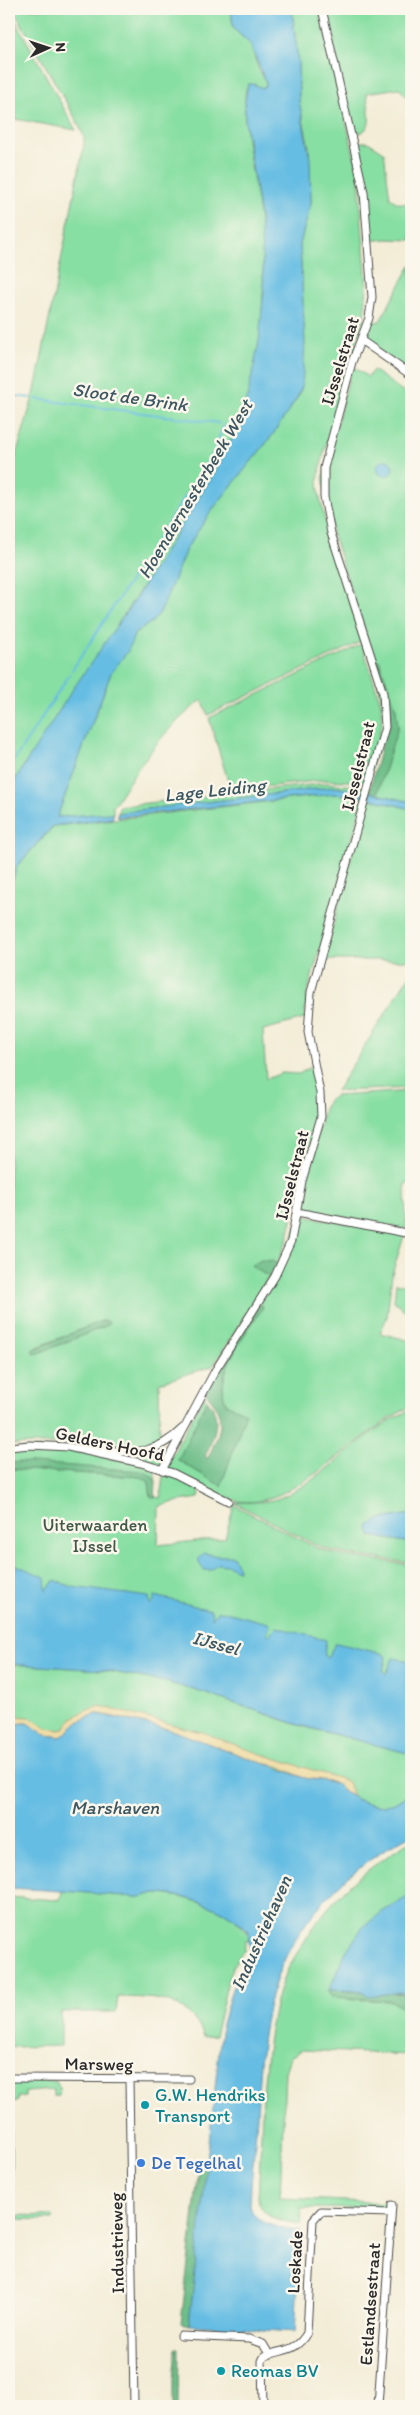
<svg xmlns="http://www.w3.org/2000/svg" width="420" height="2415" viewBox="0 0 420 2415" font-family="Itim,sans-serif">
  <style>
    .green { fill: #88dfa3; stroke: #5a8567; fill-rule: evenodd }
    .forest { fill: #6ebe89; stroke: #4c745a }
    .sand { fill: #eeda9e; stroke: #8c8264 }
    .water { fill: #66bde3; stroke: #487487 }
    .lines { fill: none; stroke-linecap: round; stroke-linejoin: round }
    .stream { stroke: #66bde3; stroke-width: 2 }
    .minor-casing { stroke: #494845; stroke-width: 9 }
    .minor { stroke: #fff; stroke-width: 7 }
    .culture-dot { fill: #0f9aa8; stroke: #fbf7ec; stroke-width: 2 }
    .shop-dot { fill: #3f7fe0; stroke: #fbf7ec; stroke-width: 2 }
    .labels { text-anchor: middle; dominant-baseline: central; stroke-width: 5; stroke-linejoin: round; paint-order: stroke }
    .street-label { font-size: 18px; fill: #2b2b2b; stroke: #fbf7ec }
    .park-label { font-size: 18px; fill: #425849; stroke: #fbf7ec }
    .culture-label { font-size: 18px; fill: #0d838f; stroke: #fbf7ec; text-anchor: start }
    .shop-label { font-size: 18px; fill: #366cbe; stroke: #fbf7ec; text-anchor: start }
    .water-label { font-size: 19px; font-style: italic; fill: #3d5762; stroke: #fbf7ec }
  </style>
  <rect width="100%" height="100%" fill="#fbf7ec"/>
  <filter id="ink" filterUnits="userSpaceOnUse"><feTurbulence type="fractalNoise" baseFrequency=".02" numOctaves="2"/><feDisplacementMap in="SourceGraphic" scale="10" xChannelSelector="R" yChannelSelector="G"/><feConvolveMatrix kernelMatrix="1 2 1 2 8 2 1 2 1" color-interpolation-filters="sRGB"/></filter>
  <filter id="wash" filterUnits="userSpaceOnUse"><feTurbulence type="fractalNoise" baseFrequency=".0096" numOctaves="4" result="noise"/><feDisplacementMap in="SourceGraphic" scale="20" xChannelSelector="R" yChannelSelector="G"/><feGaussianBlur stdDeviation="1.12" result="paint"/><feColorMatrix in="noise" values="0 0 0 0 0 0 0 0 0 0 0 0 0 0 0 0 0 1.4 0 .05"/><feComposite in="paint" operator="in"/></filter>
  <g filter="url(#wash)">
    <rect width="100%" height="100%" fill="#f3edd7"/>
    <path class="green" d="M9,9L73,125L76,130L9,118Z
      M13,9H231L233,28L250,44L259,70L265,79L266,86L263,88L253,84L246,88C241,131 254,173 259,215C265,256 264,298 260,339C251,422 211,477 168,546C117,628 61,707 9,789V480L35,390L84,145V137L78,123Z
      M292,9H319L358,172L367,286L364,318L324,452L318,480L319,494L328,533L362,641L208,715L202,700C162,730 140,765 113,806V814L57,817L111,673L135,633L153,621L161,611L186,549L212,510L271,437L299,395L304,330L300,244L311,203L309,147L299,101L298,62Z
      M322,9H411V99H408L399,88L367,93C368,112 377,132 352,135Z
      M354,142H368L384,152L390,198L398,203L411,204V240L386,239L370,241Z
      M411,265V374L365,340L372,322L380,321Z
      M352,366L368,377L373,370L411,397V802L377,794L398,727L379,661L374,663L332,532L323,478Z
      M362,644L381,704L382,723L368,782L323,780L231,791L209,718Z
      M327,783L365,787V791L333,787L122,812L117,814L120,806Z
      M334,794L364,797L307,994L304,1019L263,1030L266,1079L282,1073L299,1074L310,1067L316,1093L317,1115L287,1241L277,1264C268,1259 259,1261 251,1266L269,1277L213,1366L159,1383L160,1443C135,1452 109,1446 83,1445C58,1443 34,1444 9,1445V894L17,866L54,826ZM102,1321L108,1322V1325L34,1354L35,1348Z
      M367,798L411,809V960H324Z
      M411,973V1088L336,1091Z
      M411,1091V1184H405L406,1229L303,1210L299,1205L324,1109L329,1100L335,1096Z
      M302,1216L405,1233L392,1274L387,1317L380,1333L411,1341V1407C359,1428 288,1519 230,1499C208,1491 188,1478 168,1469L167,1465L204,1396L207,1400L178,1460L221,1485L226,1404C213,1371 246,1334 263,1307L259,1304L285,1263L298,1220Z
      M396,1283L411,1286V1316L394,1301Z
      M411,1410V1514L381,1519L371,1536L411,1543V1563L345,1554L320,1547L235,1503C248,1501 264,1504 279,1498C329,1478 362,1429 411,1410Z
      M182,1431L162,1463L159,1465L82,1449L150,1452L166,1445Z
      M55,1448L140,1464L154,1471L156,1482L150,1475L9,1463V1449Z
      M9,1469L143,1477L149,1482L151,1496L160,1498L163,1477L167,1474L194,1485L200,1493L199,1498L174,1502L159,1507L158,1545L225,1538L234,1505L319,1549L344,1556L411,1565V1681L9,1592Z
      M9,1664L103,1670L166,1682L204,1693L298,1725L411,1754V1804L407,1796C383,1811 375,1807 350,1796L9,1724Z
      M411,1841V1994L401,1992L347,1999L392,2001L410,2013L411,2055L302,2050L290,2057L285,2072L280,2198L388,2203L386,2209L302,2208L301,2224C282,2221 262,2220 258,2198C262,2134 261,2050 279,1991C284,1974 293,1959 303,1944C331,1896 364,1870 411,1841Z
      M62,1891C86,1892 111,1895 135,1897C142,1898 147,1894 154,1894C182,1894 242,1910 250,1940L246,1941L244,1950L234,1965L228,1980L215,2036L204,2037C188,1996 155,1998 118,1997L116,2012H61V2046L9,2047V1897L60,1900Z
      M24,2080L56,2081L60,2089L59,2095L53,2096V2090L25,2092V2096L18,2097V2101L11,2102V2215L53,2216V2220L9,2219V2083Z"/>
    <path class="forest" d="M379,660L396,709L398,727L377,794L369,792L387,724L374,663Z
      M261,1260L272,1261L277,1264L269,1277L251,1266Z
      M259,1304L263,1307C246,1334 213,1371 226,1404L246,1413L221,1486L178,1460L207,1400C224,1418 213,1437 205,1457L208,1458C221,1429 228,1418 205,1392Z
      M102,1321H108V1325L39,1353L34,1354L32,1350Z
      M19,1462L141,1471L150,1475L156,1482L155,1498L151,1497L149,1482L142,1477L9,1469V1463Z
      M329,1990L411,1994V2014L392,2001L332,1997L328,1993Z
      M200,2159H209L189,2325L181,2323Z
      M176,2348H179L178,2406H173V2380Z"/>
    <path class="sand" d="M100,1706L205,1733L246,1749L341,1779L348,1782L353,1797L330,1781L304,1778L278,1766L262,1763L168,1729L101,1714C86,1713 72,1730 61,1737L46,1735L27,1723L9,1724V1716L29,1717L47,1728L61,1730L66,1727L71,1719L85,1711Z"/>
    <path class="water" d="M231,9H292L298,62L299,101L310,159L311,203L300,244L305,343L302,387L297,398L271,437L212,510L186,549L161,611L153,621L135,633L128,651L111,673L57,817L108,813L113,814V818L53,826L17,866L9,894V863L11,855L9,853V789L73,689L131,605L213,475L230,443L246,404L259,341L264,288L260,217L245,121V101L248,84H253L263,88L266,86V83L250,44L233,28Z
      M377 468a8 8 0 1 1 16 0a8 8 0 1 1-16 0Z
      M333,787L365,791L411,802V809L364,797L334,794L118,817L117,814L122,812Z
      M411,1514V1543L371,1536L368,1526L381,1519Z
      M204,1553L217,1556H233L239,1568L238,1570L227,1565L217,1564L211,1570H204L199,1563V1558Z
      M9,1562L45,1577L46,1590L55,1580L72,1587L149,1597L150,1604L153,1603L155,1596L211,1610L212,1618L218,1611H222L268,1623L270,1627L267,1633L269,1635L277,1627L326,1640L324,1655L327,1657L336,1643L384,1654L386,1658L383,1671L386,1674L393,1658L411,1661V1754L299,1725L204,1693L166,1682L103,1670L9,1664Z
      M97,1714L168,1729L262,1763C277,1766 288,1773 302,1777C312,1781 323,1779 333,1783C341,1786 343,1791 351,1796C373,1809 391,1809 411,1793V1835C347,1868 292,1922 272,1993C260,2033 259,2076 257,2117C255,2146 251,2176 250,2205C253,2226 284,2228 301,2231L295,2332L189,2325L222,2024L232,1989L250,1951L248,1931C229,1909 183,1893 154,1894C147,1894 142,1898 135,1897C93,1893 51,1890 9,1888V1724L27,1723L46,1735L61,1737L80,1721Z
      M411,1895V1994L401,1992L369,1996L361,1991L329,1990L345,1953L362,1928L382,1912Z"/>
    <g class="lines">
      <path class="stream" d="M9,395L30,398
        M36,399L219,423
        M72,670L213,454L224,424
        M9,768L70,674"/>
    </g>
  </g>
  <g filter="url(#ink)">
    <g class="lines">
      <g class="minor-casing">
        <path id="minor" d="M362,341L411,375
          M297,1212L411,1234
          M9,1447L30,1445L68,1447L141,1463L173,1473L228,1501
          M81,1448C124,1450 149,1462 183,1428
          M162,1470L216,1369L275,1276L291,1241L302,1181L321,1117L320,1093L308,1032L311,992L385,727L383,693L331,533L324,497V468L352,362L369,318L372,297L364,192L322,9
          M9,2078L189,2079
          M129,2079L134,2406
          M181,2336L249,2339L263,2344L269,2354
          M263,2406L262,2361L264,2357C283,2348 294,2354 307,2333L313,2220L321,2211L391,2213
          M378,2406L392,2205"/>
      </g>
      <use href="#minor" class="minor"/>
    </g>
  </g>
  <g class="culture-dot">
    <circle cx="145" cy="2105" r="5"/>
    <circle cx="221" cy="2371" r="5"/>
  </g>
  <circle class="shop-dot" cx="141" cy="2163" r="5"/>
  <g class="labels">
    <g class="street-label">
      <text transform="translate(340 361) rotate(-73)">IJsselstraat</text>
      <text transform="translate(358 766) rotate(-76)">IJsselstraat</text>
      <text transform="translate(292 1175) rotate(-76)">IJsselstraat</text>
      <text transform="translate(110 1444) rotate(12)">Gelders Hoofd</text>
      <text transform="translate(99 2064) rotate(1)">Marsweg</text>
      <text transform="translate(117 2243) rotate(-91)">Industrieweg</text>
      <text transform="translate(295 2262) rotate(-87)">Loskade</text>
      <text transform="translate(370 2304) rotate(-86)">Estlandsestraat</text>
    </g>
    <g class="park-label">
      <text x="95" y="1525">Uiterwaarden<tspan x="95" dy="21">IJssel</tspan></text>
    </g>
    <g class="culture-label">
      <text x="155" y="2095">G.W. Hendriks<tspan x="155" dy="21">Transport</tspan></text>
      <text x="231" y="2371">Reomas BV</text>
    </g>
    <g class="shop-label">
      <text x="151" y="2163">De Tegelhal</text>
    </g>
    <g class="water-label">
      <text transform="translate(130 397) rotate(8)">Sloot de Brink</text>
      <text transform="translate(195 489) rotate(-59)">Hoendernesterbeek West</text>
      <text transform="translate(215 790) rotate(-6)">Lage Leiding</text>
      <text transform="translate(216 1643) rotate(15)">IJssel</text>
      <text x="115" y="1807">Marshaven</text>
      <text transform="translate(261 1933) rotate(-66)">Industriehaven</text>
    </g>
  </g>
  <rect width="420" height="2415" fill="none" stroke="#fbf7ec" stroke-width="30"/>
  <g transform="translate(48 48) rotate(87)" stroke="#fbf7ec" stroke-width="4" paint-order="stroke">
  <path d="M0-4L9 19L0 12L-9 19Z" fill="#2b2b2b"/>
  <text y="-8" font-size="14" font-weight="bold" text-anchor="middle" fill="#2b2b2b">N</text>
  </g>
</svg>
